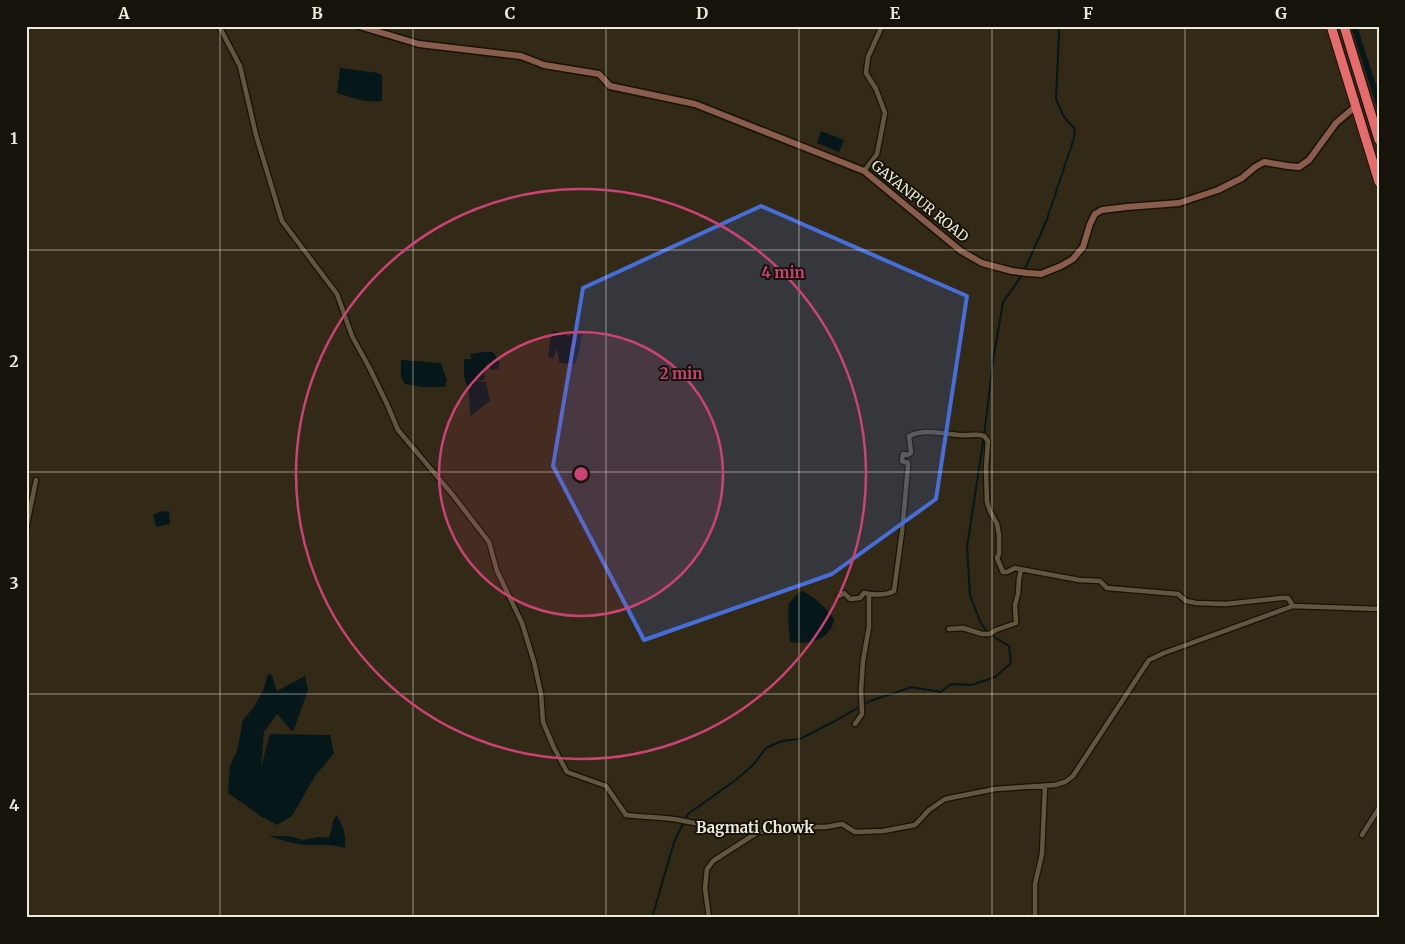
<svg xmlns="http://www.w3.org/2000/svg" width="1405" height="944" viewBox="0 0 1405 944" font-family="Merriweather,serif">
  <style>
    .water { fill: #06171a }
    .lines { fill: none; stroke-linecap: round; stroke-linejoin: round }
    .stream { stroke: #06171a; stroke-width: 2 }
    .canal { stroke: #06171a; stroke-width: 6 }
    .street-casing { stroke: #1a1202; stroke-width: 7 }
    .secondary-casing { stroke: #1a1202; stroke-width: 9 }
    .highway-casing { stroke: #1a1202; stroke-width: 11 }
    .street { stroke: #605741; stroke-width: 4.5 }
    .secondary { stroke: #885d4e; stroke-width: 6 }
    .highway { stroke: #e46c6c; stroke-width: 9 }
    .marked { fill: #476dd9; fill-opacity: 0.2; stroke: #476dd9; stroke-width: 4; stroke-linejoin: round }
    .grid { fill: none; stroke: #eee9dd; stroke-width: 1; stroke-opacity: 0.55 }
    .ring { fill: none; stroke: #cb4275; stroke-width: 2.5 }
    .labels { text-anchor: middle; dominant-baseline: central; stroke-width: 4; stroke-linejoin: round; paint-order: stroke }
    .street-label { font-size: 14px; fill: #eee9dd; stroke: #16130a }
    .neighbourhood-label { font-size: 15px; font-weight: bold; fill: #eee9dd; stroke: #16130a }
    .centre { fill: #cb4275; stroke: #16130a; stroke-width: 2.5 }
    .ring-label { font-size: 15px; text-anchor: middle; font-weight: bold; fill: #cb4275; stroke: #16130a; stroke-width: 4; stroke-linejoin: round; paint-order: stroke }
    .neatline { fill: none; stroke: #eee9dd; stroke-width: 2 }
    .grid-label { font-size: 16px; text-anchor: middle; font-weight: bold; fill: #eee9dd }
  </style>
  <rect width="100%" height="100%" fill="#322a16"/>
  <path class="water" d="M340,68L378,73L382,75V101C364,103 353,98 337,93Z
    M821,131L844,140L839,152L817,143Z
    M553,331L563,333L569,337L573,332L582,335L579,352L575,364L559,363L557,348L553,359L548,357L551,336Z
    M484,352H493L500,363L498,369L490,370V362L486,366L484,380L472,381L486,382L490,401L470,416L469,392L464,376V359H472L470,354Z
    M401,360L441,363L447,381L445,387H423L405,384L401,377Z
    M169,511L170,524L156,527L153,515L159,512Z
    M803,591C816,598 825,607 834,619C832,640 807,645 790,642L788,616L789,603L798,593Z
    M268,674L272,675L277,691L305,676L308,690L293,732L277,714L264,732L261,767L270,734L330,735L334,753L315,776L292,816L277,825L262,817L228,793L230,765L237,751L243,720L253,708L263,691Z
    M337,815C342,825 347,836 345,848C332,844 321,845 309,845C297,845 280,840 269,836H289L303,840L319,837L329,838L334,819Z"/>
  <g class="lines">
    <path class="stream" d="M1024,271L1046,222L1074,138L1075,129L1064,117L1056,99L1059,35V26
      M987,633L980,621L970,595L967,547L984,436L993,361L1003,302L1022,275
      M652,918L674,842L688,814L737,779L753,765L766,748L782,741L800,739L833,722L870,701L912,687L941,692L951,684L971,685L995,677L1011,663L1009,646L991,635"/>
    <path class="canal" d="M1354,26L1379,104"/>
    <g class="street-casing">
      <path id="street" d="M219,26L240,66L256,135L282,221L337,294L352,336L369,367L387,404L398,430L452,494L489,542L497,571L522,623L534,662L541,694L543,722L554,748L567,772L606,786L626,815C642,817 658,817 673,819C699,823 728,833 754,824L758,832
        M864,171L877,154L885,113L876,89L866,73L868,57L882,26
        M26,529L36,480
        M839,596L844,593L850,599L860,598L864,593C874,595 885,596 894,591L902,532L908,466V463L902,461L903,454L908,455L911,453L909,436C924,428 945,434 960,435C968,436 976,433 984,436L988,441L986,469L987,502L990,511L997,524L999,535V554L997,558L1003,572H1007L1015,568L1079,580L1100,581L1107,588L1178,594L1186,601L1196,603L1226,604L1281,598H1288L1293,606
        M949,629L963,628L982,634H989L996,630L1016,623L1015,605L1018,594L1019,579L1021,570
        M855,724L862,714L861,690L863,661L869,627V594
        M1362,835L1379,808
        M709,918L705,888L707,869L713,861L758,832L810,827H826L842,824L855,832L883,831L915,825L929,810L945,799L995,789L1055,785L1065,782L1073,776L1149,660L1164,653L1293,606L1379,609
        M1035,918V884L1042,854L1045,786"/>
    </g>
    <g class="secondary-casing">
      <path id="secondary" d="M359,26L419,44L521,56L544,65L599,74L610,86L695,104L864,171L961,251L982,263L1012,271L1027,273L1041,274L1061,266L1073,259L1083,247L1090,224L1095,214L1102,210L1127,207L1179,203L1218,190L1242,178L1255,167L1264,162L1288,166L1299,167L1309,160L1336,123L1356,106"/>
    </g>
    <g class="highway-casing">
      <path id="highway" d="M1331,26L1379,182
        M1344,26L1379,140"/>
    </g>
    <use href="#street" class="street"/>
    <use href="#secondary" class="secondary"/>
    <use href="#highway" class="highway"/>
  </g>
  <path class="marked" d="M761,206L967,296L936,499L832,574L644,640L553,466L583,288Z"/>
  <path class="grid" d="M220,26V918M413,26V918M606,26V918M799,26V918M992,26V918M1185,26V918M26,250H1379M26,472H1379M26,694H1379"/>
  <circle cx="581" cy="474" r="142" fill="#cb4275" fill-opacity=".12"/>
  <g class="ring">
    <circle cx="581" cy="474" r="142"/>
    <circle cx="581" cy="474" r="285"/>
  </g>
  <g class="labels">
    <g class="street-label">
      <text transform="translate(920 201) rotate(39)">GAYANPUR ROAD</text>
    </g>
    <g class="neighbourhood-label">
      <text x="755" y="827">Bagmati Chowk</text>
    </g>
  </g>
  <circle cx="581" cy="474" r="8" class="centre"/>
  <g class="ring-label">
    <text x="783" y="278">4 min</text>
    <text x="681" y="379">2 min</text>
  </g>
  <rect width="1405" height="944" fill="none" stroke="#16130a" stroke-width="55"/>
  <rect x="28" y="28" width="1350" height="888" class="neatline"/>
  <g class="grid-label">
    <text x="124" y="19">A</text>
    <text x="317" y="19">B</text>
    <text x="510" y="19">C</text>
    <text x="702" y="19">D</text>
    <text x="895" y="19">E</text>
    <text x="1088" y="19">F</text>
    <text x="1281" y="19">G</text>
    <text x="14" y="144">1</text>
    <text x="14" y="367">2</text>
    <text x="14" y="589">3</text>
    <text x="14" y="811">4</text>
  </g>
</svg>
